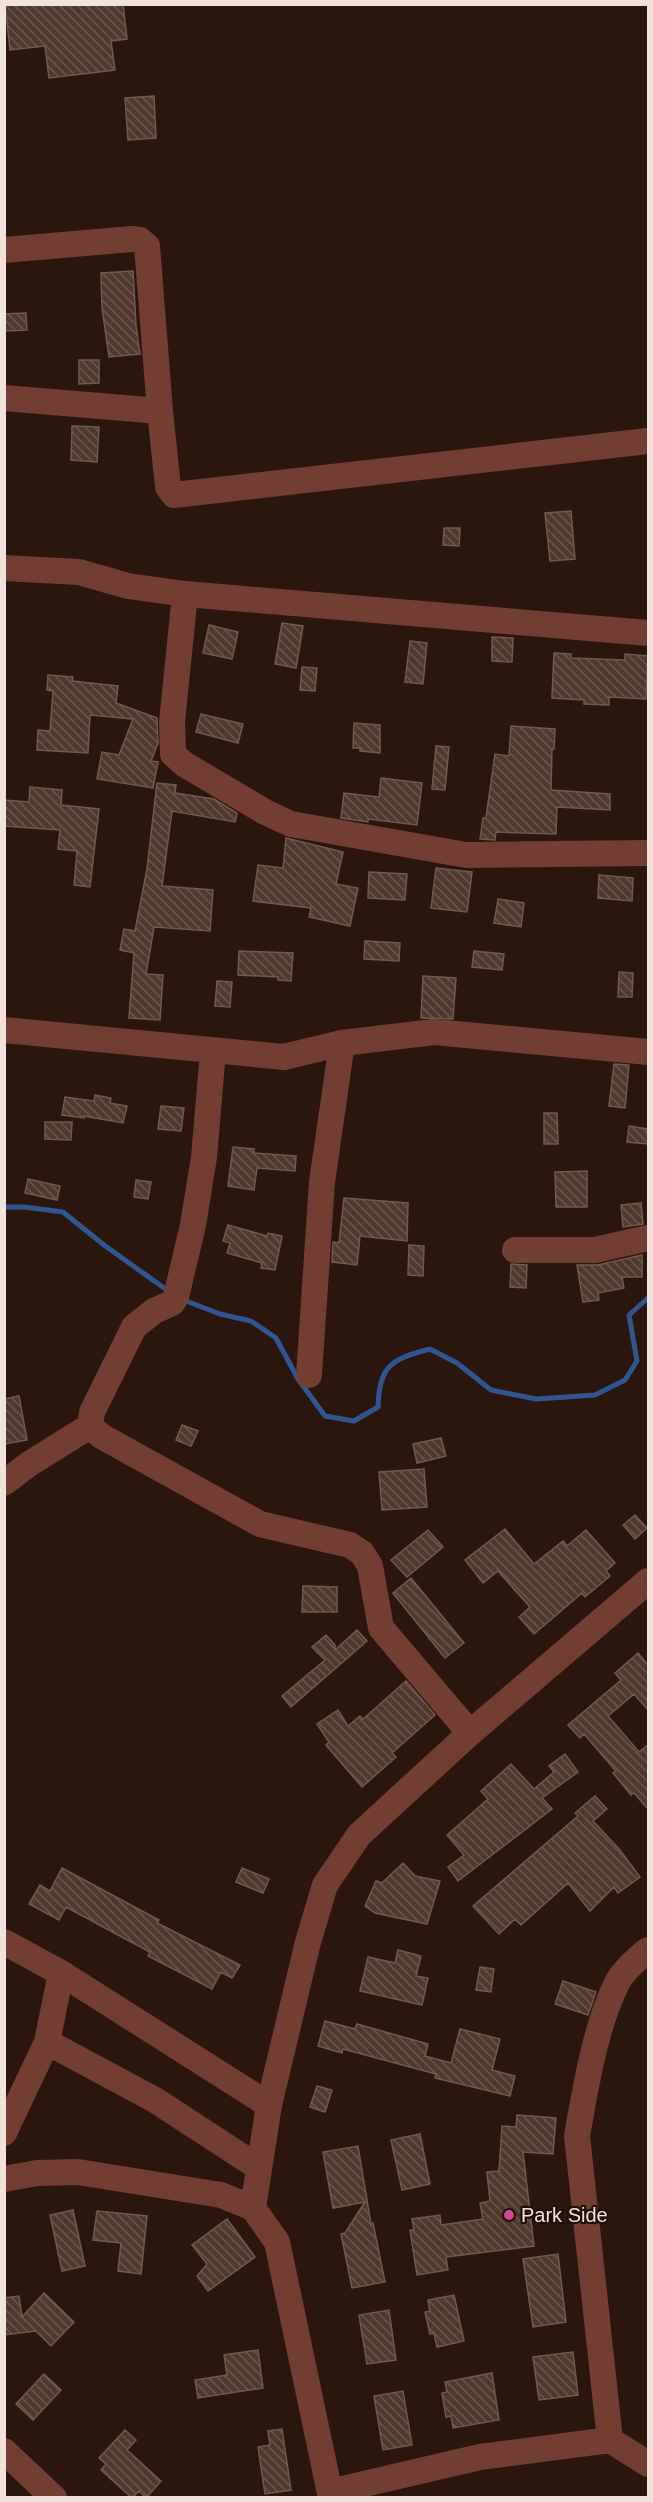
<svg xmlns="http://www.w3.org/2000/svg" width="653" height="2502" viewBox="0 0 653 2502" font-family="Arial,sans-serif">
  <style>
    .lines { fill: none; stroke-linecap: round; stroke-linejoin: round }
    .stream { stroke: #305692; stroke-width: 5 }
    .building { fill: url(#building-back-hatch); stroke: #71594e; stroke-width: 1.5 }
    .minor { stroke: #713e31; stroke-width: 26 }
    .hotel-dot { fill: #d1479c; stroke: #200d06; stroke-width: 2 }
    .labels { text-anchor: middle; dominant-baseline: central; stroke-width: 4.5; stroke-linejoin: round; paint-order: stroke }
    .poi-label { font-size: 20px; fill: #f1e2dc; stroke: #200d06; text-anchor: start }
  </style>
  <defs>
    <pattern id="building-back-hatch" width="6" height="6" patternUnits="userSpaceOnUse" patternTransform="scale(1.5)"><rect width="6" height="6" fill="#4f392e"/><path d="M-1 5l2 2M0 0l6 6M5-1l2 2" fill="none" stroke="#69554c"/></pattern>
  </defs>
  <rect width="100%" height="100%" fill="#2b160e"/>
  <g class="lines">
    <path class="stream" d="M4,1207H24L63,1212L104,1245L171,1293
      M181,1299L220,1314L251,1321L276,1338L298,1379L325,1416L354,1421L378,1407C379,1365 392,1359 430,1349L457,1363L491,1390L536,1399L595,1395L625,1380L637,1361L629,1315L648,1298"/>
  </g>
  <path class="building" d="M5,4H123L127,39L111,41L115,70L49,78L45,46L10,50Z
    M154,96L156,138L128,140L125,98Z
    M133,271L136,325L140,354L109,357L102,308L101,273Z
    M26,313L27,330L4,331V314Z
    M79,360H99V383L79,384Z
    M72,426L99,427L97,462L71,460Z
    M571,511L575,559L550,561L545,513Z
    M444,528H460L459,546L443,545Z
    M282,623L303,626L296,668L275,664Z
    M209,625L238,632L232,659L203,653Z
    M492,637L513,638L512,662L492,661Z
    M410,641L427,643L423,684L405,682Z
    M554,653L571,654V658L625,660V654L648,656L646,699L609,697V705L584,704V700L552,698Z
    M302,667L317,668L315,691L300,690Z
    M48,675L73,677L72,681L118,686L116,703L157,718L158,743L151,761L158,762L153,788L97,779L102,752L119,755L133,719L90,715L88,753L37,750L38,730L50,731L53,691L47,690Z
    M201,714L243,724L238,743L196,732Z
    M354,723L380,725V753L360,751V748H353Z
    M511,726L555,729L554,749H552L551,790L610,794V810L557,807L556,834L496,832L495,840L480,839L483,818H486L495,754L509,756Z
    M436,746L449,747L445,790L432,789Z
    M381,778L422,783L417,825L368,819V822L341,818L344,793L379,797Z
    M157,783L176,785L175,793L214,799L237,813L235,822L172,811L162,886L213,890L210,931L154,927L146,974L163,975L160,1020L129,1018L134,953L120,950L124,929L135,931L147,869Z
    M30,787L62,790L61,805L99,809L90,887L74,885L77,851L58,849L60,830L4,826V800L29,802Z
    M286,838L343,852L336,884L358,888L350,926L309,917L311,908L253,901L258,865L283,868Z
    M436,868L472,872L467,912L431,908Z
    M369,872L407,874L405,900L368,898Z
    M599,875L633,878L632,901L598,898Z
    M498,899L524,903L521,927L494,923Z
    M365,941L400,943L399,961L364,959Z
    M239,951L293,953L291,981L278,980V977L238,975Z
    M474,951L504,954L502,970L472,967Z
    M619,972L633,973L632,997H618Z
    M423,976L456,978L453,1019L421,1018Z
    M217,981L232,982L230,1007L215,1006Z
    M614,1064L629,1065L625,1108L609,1106Z
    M95,1095L111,1098L110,1103L127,1106L123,1123L84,1116V1118L62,1115L65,1097L94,1101Z
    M161,1106L184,1108L181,1131L158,1129Z
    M544,1113H557L558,1144H544Z
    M45,1122H72L71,1140L45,1139Z
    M629,1126L648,1129V1144L627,1142Z
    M233,1147L254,1149V1153L296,1156L295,1171L257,1168L254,1190L228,1186Z
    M587,1171V1207H556L555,1172Z
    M28,1179L60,1186L57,1200L25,1193Z
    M136,1180L151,1182L148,1199L134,1197Z
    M344,1198L408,1203L407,1241L360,1236L357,1265L332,1262L333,1242L339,1243Z
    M641,1203L643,1224L623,1227L621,1205Z
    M228,1225L267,1236L268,1233L282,1236L275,1270L261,1268L262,1263L227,1253L230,1243L223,1241Z
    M409,1245L424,1246L423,1276L408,1275Z
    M642,1255V1277H622L624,1288L598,1293L599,1300L583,1302L577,1265H598Z
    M511,1264L527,1265L526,1288L510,1287Z
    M19,1396L27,1440L4,1444V1399Z
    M182,1425L198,1431L191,1446L176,1440Z
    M441,1438L446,1456L417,1463L413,1444Z
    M424,1469L427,1507L382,1510L379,1472Z
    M635,1515L647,1528L635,1539L623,1525Z
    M505,1529L534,1564L563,1541L567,1546L586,1530L615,1563L606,1571L610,1576L585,1597L582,1593L534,1634L519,1617L530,1607L498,1571L483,1583L465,1560Z
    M428,1530L443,1547L407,1577L391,1560Z
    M411,1578L464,1643L445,1658L393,1593Z
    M303,1586L337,1587V1612H302Z
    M357,1630L367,1641L291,1707L282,1696L325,1660L312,1647L326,1635L335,1645V1650Z
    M638,1653L648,1665V1710L634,1694L608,1716L639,1752L648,1745V1809L634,1793L631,1795L613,1773L616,1771L584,1734L580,1738L568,1725L621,1680L615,1673Z
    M406,1681L435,1715L392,1753L396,1757L362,1787L326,1745L329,1742L317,1724L338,1710L348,1726L360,1716L363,1719Z
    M565,1754L578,1772L542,1798L552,1809L458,1881L448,1867L464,1855L447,1835L488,1799L481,1791L511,1764L534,1789L554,1772L549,1766Z
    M595,1796L607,1809L593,1821L620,1850L640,1877L618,1893L614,1887L590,1911L568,1883L521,1925L515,1919L499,1934L473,1906L578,1816L575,1813Z
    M403,1863L415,1876L440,1881L427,1924L375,1913L365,1906L376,1881L382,1883Z
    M62,1868L159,1920L157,1923L240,1965L232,1978L221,1972L212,1989L148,1956L150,1952L66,1907L59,1920L29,1904L40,1885L50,1891Z
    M242,1868L269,1879L263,1893L236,1882Z
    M398,1950L421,1956L416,1976L428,1978L422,2005L360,1991L368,1957L395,1963Z
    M480,1967L494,1969L491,1992L476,1990Z
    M563,1981L596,1992L588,2015L555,2004Z
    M325,2021L355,2029L357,2024L428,2044L425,2056L451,2063L460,2029L500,2039L492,2070L515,2076L510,2096L435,2078L436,2074L343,2049L342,2053L318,2046Z
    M317,2086L332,2090L325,2112L310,2107Z
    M517,2115L556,2118L553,2154L523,2152L534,2246L446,2257L448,2270L417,2275L410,2230H414L412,2219L440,2215L441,2225L483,2219L480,2203L490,2201L487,2172L499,2171L502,2126L516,2127Z
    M420,2134L430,2184L402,2190L391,2140Z
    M358,2146L371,2224L373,2223L385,2282L352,2288L341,2234L345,2233L365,2202L333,2208L323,2152Z
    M73,2210L85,2266L62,2271L50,2215Z
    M97,2211L147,2216L141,2274L118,2271L121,2243L93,2240Z
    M227,2219L255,2257L208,2291L197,2276L207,2264L192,2245Z
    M558,2254L566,2322L533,2327L523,2259Z
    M44,2293L74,2322L51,2346L36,2331L4,2335V2298L19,2296L22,2317Z
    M454,2295L464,2341L437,2347L434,2333L430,2334L425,2312L430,2311L428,2300Z
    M389,2310L396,2360L367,2364L359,2315Z
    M258,2350L263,2388L198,2398L195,2380L227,2375L224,2355Z
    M573,2352L578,2395L539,2400L533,2357Z
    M492,2373L499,2420L453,2428L451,2416L446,2417L442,2393L447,2392L445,2382Z
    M44,2374L61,2390L33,2420L16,2404Z
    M403,2391L412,2445L383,2450L374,2396Z
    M282,2429L291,2490L265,2494L258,2447L270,2445L268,2431Z
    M125,2430L136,2440L127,2450L161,2481L146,2498L139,2491L132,2498L101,2470L106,2464L99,2458Z"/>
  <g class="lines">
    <path class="minor" d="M4,250L132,239L140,240L147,246L160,411
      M4,398L160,411L168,487L174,495L648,441
      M4,568L79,572L128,586L185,594L648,633
      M185,594L172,722L173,754L184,764L265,812L291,824L466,855L648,853
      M4,1030L284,1057L342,1043L434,1032L648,1052
      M213,1051L204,1157L193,1225L176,1297L172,1303L154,1311L134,1327L92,1412L90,1426L101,1436L260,1524L350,1545L362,1553L370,1566L381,1628L470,1733
      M515,1250H595L648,1238
      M309,1375L322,1182L342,1043
      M4,1483L29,1464L90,1426
      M4,1942L61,1973L269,2105
      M47,2042L155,2100L258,2167
      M4,2133L47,2042L61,1973
      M4,2179L37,2173L78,2172L221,2195L253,2208L277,2242L331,2498
      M253,2208L269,2105L308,1942L325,1885L359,1835L470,1733L648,1581
      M610,2440L577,2136C585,2090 596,2024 617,1983C623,1971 638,1958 648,1950
      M4,2451L54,2498
      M330,2492L480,2457L610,2440L648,2464"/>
  </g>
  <circle class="hotel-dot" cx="509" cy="2215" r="6"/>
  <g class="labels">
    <g class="poi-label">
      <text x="521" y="2215">Park Side</text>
    </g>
  </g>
  <rect width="653" height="2502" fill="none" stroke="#f1e2dc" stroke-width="12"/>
</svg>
